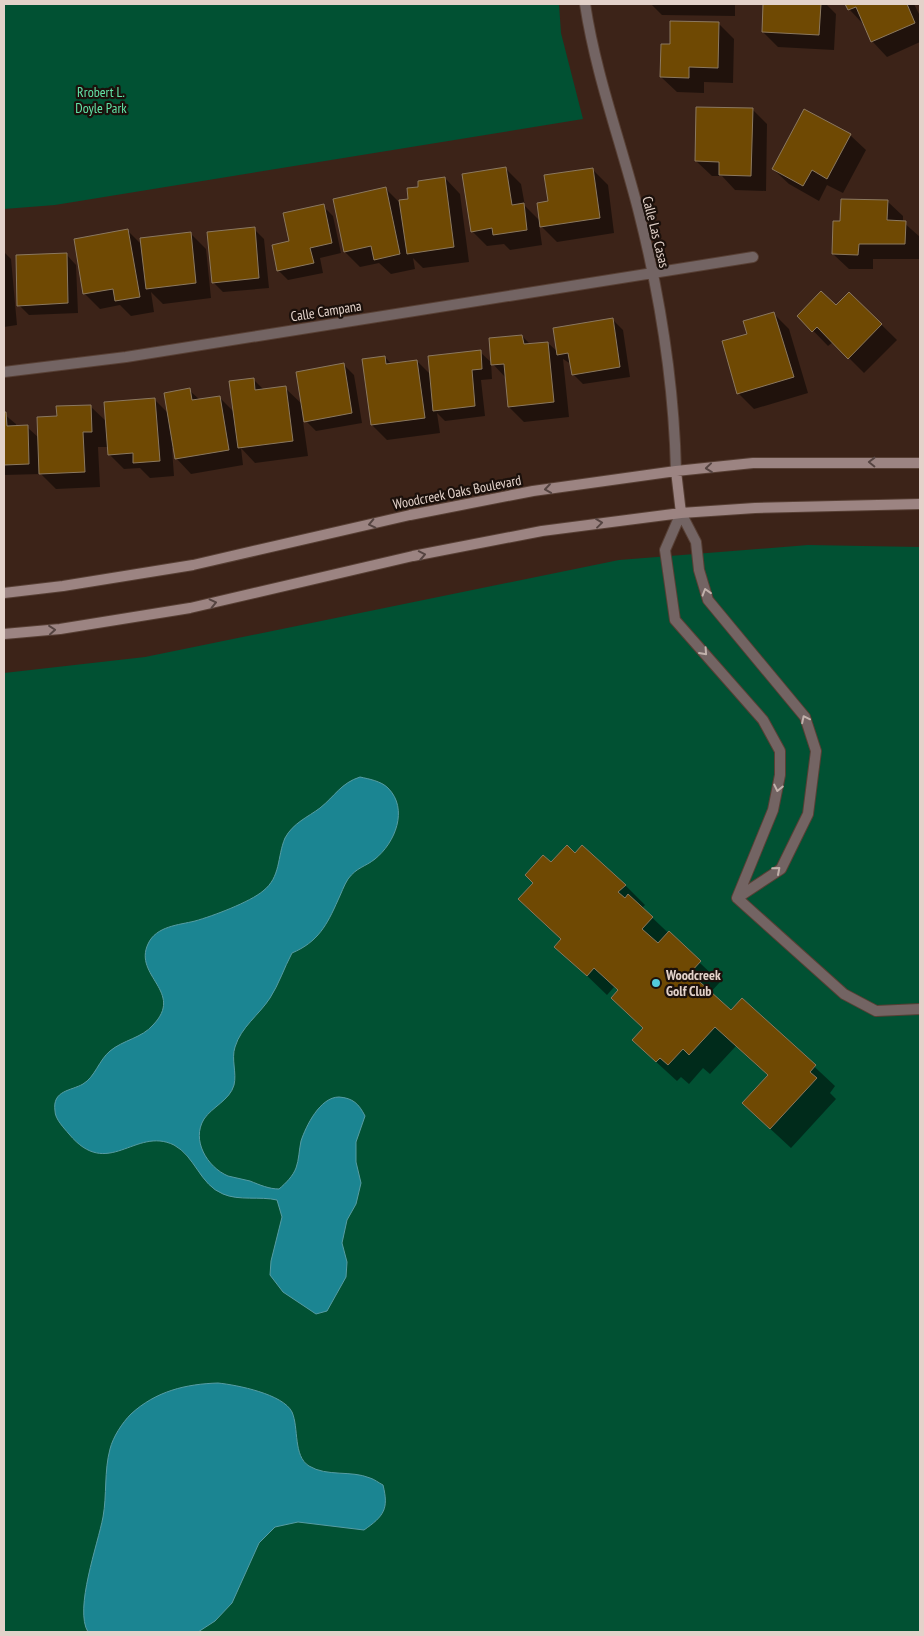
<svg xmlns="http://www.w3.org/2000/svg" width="924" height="1636" viewBox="0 0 924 1636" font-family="'PT Sans Narrow',sans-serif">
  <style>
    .green { fill: #015133 }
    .water { fill: #1b8592; stroke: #579ca3 }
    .shadow { fill: #0007 }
    .building { fill: #6f4903; stroke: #8b785f }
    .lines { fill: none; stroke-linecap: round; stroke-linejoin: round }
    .lane-casing { stroke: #573f34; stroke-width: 12 }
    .street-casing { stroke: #573f34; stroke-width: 12 }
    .secondary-casing { stroke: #573f34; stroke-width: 12 }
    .lane { stroke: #736463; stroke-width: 10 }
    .street { stroke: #736463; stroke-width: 10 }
    .secondary { stroke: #9c8482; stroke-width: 10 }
    .oneway { stroke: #554441 }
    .oneway2 { stroke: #c1b1ab }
    .poi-dot { fill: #53cbdb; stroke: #1b100b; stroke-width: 2 }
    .labels { text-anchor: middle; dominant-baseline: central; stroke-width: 4.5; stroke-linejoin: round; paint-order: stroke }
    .park-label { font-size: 14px; fill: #63e4a8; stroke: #1b100b }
    .street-label { font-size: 14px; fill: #e3d2ca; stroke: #1b100b }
    .poi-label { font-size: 14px; font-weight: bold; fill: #e3d2ca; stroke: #1b100b; text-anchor: start }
  </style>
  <rect width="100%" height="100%" fill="#3c2318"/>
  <path class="green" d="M4,4H559L561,33L583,119L55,205L4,209Z
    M808,545L920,547V1632H4V673L145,657L619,560Z"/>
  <path class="water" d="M360,777C369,779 381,781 388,788C409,809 395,843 375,859C365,867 357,867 348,879C344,885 341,894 338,900C327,925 318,942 292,953C284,968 279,984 270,998C259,1015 241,1027 235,1047C231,1059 237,1073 234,1085C230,1100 212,1107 204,1119C191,1140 207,1167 228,1176C235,1178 243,1179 250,1181C260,1185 269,1189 279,1189C286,1183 293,1176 296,1168C299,1160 299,1150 301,1141C306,1126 320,1097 339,1097C353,1098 359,1104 365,1116L356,1142V1162L361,1183L356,1204L347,1220L342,1243L347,1262L346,1277L327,1311L316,1314L283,1292L270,1275L271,1261L282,1217L277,1200C260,1196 239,1201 223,1194C200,1185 195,1156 174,1145C135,1126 108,1181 69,1134C64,1128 55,1119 55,1111C52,1090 71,1091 83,1084C95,1077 99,1060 110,1051C123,1040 142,1038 153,1025C185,992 133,976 148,944C156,926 179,925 195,921C213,916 250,902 263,891C281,877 277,857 285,838C293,823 308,817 320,808C335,796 341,783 360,777Z
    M218,1383C237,1385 283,1394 292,1412C299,1428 293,1456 309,1466C327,1477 351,1470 370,1478C374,1479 379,1483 383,1485C389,1509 384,1516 364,1530L298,1522L275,1527L259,1543L232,1603L215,1621L198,1632H88C74,1609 98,1544 103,1517C107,1495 104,1471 110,1449C113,1437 122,1423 131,1414C156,1391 186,1384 218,1383Z"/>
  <path class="shadow" d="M651,4H735V16L662,15Z
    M764,4H826L836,14L834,50L778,47L763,32Z
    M847,4H914L920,16V42L887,57L872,41L864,25L849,9Z
    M718,23L734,39L733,83L704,82V93L677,92L661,77Z
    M752,109L767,124L766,191L735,190L722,176H712L696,161Z
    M850,135L866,150L843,193L827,185L819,201L789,184L773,169Z
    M506,169L521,184L525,206L541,222L550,202L592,169L608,185L614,233L557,242L539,224L542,245L510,250L504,244L487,246L472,231Z
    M445,178L460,194L469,262L423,268L413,258L415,269L391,274L379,263L360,267L345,252L386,189L401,204L410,200L420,188Z
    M887,201L903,216V222L920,237V259H873V269H849L833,254L842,222Z
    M323,206L333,216L341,253L320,258L323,273L288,280L278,270Z
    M254,229L264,239L269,288L223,292L213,282Z
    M128,231L143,246L190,233L206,249L211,298L163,304L151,292L154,312L131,316L120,305L100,309L84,293Z
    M4,252L11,259L17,325L4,327Z
    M66,254L76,265L78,313L29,315L19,305Z
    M849,293L897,340L864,373L833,342L828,346L799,316L836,307Z
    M774,314L789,329L808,393L754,409L738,393L748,334Z
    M612,319L623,330L630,377L583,384L573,374L571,364L563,359L569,417L524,422L509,407L506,378L491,362L492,379L481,380L485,416L445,421L437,413L440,433L387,440L372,425L385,357L392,365L417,361L431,375L480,352L493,364L522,336L531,345L548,343L559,353Z
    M344,365L354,375L362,423L316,431L306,421L304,414H302L308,456L255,463L241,448L243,465L191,474L176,458L174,448H172L174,476L150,478L140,468L124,469L109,454L108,447H98L100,487L56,489L41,474L4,475V414L16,424V427H27L39,438L58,417L90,406L107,422L154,399L168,413L189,390L200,400L219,397L235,413L253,379L264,390L285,388L303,405Z
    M575,855L625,885L645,905L642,908L720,982L710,993L731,1012L742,999L835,1086L830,1093L836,1099L791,1148L764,1123L769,1076L736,1046L710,1074L703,1068L689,1084L681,1077L677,1081L654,1060L644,1029L612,998L619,991L614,987L607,995L556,946L562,939L551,864Z"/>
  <path class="building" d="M763,4H821L819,35L762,32Z
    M845,4H907L915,23L871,42L856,7L848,10Z
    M670,21L719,22L718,68L689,67V78L660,77L661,44H670Z
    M696,107L753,108L751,176L719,175V162L695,161Z
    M804,109L851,134L827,179L812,170L803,186L772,169Z
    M506,167L512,205L524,203L527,230L493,235L492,228L471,232L462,174Z
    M593,168L600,218L540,227L537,203L548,201L544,175Z
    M445,177L454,247L407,254L399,200L408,199L407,188L418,187V181Z
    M386,187L400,254L374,260L371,246L344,252L333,199Z
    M841,199L888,200L887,220L906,221L905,244H859L858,255L832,254L833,221H840Z
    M324,204L332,243L310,248L314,263L277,271L272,245L289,241L283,213Z
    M255,227L259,278L212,283L207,232Z
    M128,229L140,297L115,301L113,289L83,294L74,239Z
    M191,232L196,283L146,289L140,238Z
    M67,253L68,303L17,306L16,255Z
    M821,291L836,305L849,292L882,324L848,359L817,327L812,332L797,316Z
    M774,312L794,377L737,394L722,341L747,334L743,321Z
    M613,318L620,367L572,375L568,353L557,355L553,328Z
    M522,335L524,344L548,342L554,402L508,407L504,364L491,365L489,338Z
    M481,350L482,369L472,370L475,406L433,411L428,356Z
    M385,356L386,364L417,360L425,418L371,425L362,359Z
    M344,363L352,413L304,422L296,372Z
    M254,378L255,390L286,386L293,441L238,448L229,381Z
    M190,388L192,400L220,396L229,450L175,459L164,393Z
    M155,398L160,461L133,463V453L108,455L104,402Z
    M91,405L92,432H83L85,472L39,474L37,417L57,416L56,406Z
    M4,412H6L7,426L28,425L29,464L4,465Z
    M567,845L575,853L582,845L626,885L618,892L625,898L628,894L653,917L642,929L658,943L669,931L701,961L690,973L731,1010L742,998L816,1065L810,1072L817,1078L770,1129L742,1103L768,1075L715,1027L689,1055L683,1049L668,1065L660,1058L656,1062L632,1040L643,1028L611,998L618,990L594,968L587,976L554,947L561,939L518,899L533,883L525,875L543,855L551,862Z"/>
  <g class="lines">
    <g class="lane-casing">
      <path id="lane" d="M681,513L696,542L699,570L708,600L805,717L816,751L808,814L781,869L737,898
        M681,513L665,550L675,620L763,720L780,751V775L773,810L737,898
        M737,898L844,994L876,1011L920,1009"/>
    </g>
    <g class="street-casing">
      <path id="street" d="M585,4C596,76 621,142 639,213C660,296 674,385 676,471
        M4,372L126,357L753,257"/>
    </g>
    <g class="secondary-casing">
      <path id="secondary" d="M676,471L681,513
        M4,593L63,586L193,565L410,515L533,491L676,471L753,463H920
        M4,634L60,629L190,608L413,556L542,531L681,513L755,508L920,504"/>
    </g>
    <use href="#lane" class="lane"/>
    <use href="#street" class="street"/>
    <use href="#secondary" class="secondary"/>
  </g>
  <defs><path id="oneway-chevron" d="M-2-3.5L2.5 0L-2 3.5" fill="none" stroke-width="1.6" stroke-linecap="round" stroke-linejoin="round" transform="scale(1.25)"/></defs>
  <g class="oneway">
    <use href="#oneway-chevron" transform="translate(872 462) rotate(-179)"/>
    <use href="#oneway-chevron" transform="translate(709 468) rotate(174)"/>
    <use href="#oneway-chevron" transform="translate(548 489) rotate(172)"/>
    <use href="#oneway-chevron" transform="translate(599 523) rotate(-7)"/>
    <use href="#oneway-chevron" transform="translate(372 524) rotate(167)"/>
    <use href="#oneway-chevron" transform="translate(422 555) rotate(-11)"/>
    <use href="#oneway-chevron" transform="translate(213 603) rotate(-13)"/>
    <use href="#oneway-chevron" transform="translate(52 630) rotate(-5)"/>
  </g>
  <g class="oneway2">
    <use href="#oneway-chevron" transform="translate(706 592) rotate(-107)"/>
    <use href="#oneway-chevron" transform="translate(704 652) rotate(48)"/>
    <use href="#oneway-chevron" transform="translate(805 719) rotate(-116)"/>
    <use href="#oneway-chevron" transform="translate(778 788) rotate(102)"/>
    <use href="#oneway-chevron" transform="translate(777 870) rotate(-41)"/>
  </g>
  <circle class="poi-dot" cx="656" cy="983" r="5"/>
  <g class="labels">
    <g class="park-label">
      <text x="101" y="92">Rrobert L.<tspan x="101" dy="16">Doyle Park</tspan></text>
    </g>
    <g class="street-label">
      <text transform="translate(656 232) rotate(76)">Calle Las Casas</text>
      <text transform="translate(326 311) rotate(-9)">Calle Campana</text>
      <text transform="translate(457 492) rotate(-11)">Woodcreek Oaks Boulevard</text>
    </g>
    <g class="poi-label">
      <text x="666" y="975">Woodcreek<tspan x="666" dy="16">Golf Club</tspan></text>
    </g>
  </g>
  <rect width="924" height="1636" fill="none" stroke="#e3d2ca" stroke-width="10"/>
</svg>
